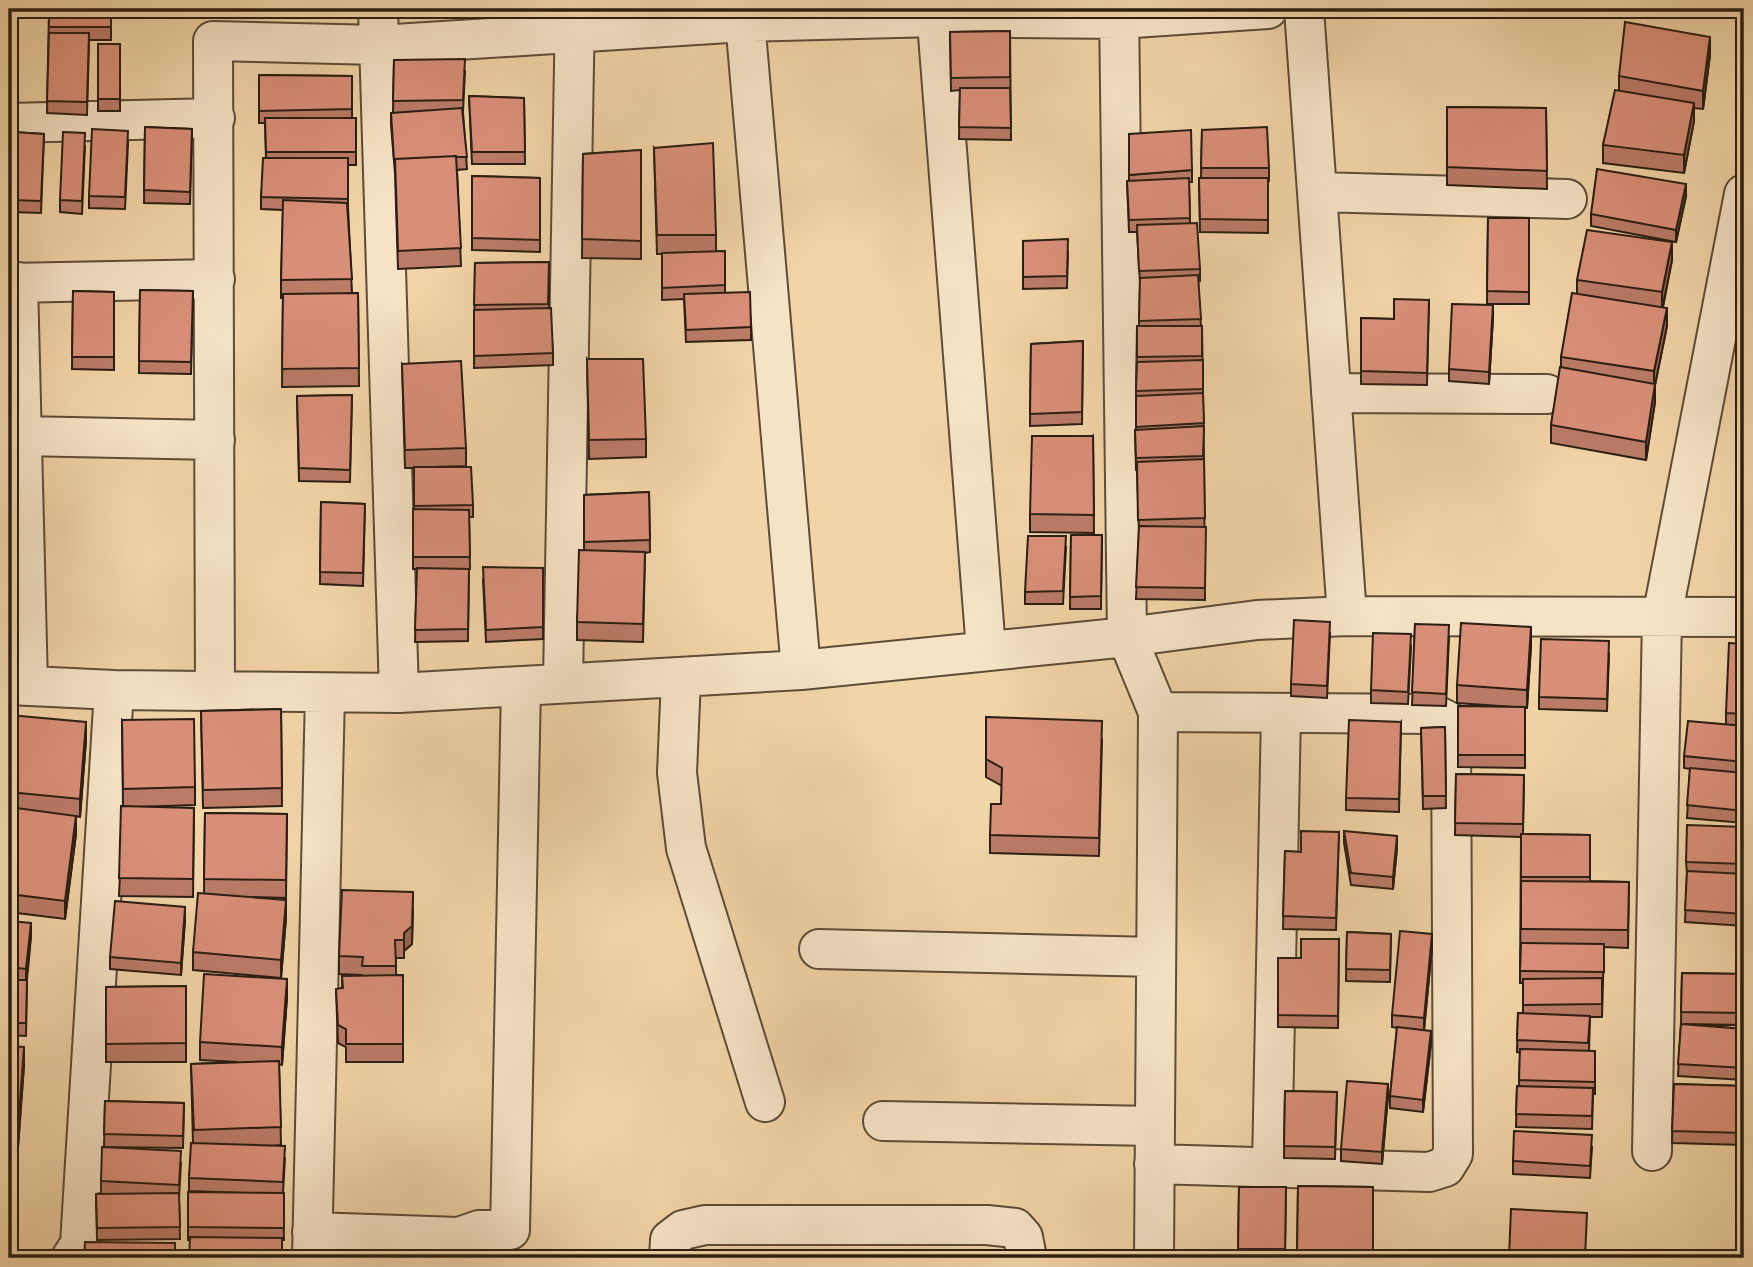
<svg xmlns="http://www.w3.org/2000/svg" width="1753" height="1267" viewBox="0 0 1753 1267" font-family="'Libre Caslon Text',serif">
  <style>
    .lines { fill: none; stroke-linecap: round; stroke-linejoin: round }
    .minor-casing { stroke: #5c4c38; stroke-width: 42 }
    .minor { stroke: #f6e3c6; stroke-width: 38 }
    .wall { fill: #bb7b68; stroke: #2a1e13; stroke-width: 2 }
    .shaded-wall { fill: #996455; stroke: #2a1e13; stroke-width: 2 }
    .building { fill: #da8f79; stroke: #2a1e13; stroke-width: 2 }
  </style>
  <rect width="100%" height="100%" fill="#f1d4a7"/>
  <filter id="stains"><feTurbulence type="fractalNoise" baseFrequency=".00286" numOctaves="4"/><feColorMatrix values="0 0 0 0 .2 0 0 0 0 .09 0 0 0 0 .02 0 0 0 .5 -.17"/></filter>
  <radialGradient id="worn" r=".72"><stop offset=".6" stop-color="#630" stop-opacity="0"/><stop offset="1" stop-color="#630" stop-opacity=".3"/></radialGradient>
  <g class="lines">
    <g class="minor-casing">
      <path id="minor" d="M378,9L399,693
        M744,9L801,670
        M936,9L986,650
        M1119,9L1127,637L1158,712L1154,1258
        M1304,9L1347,616
        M9,123L215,118
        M1317,192L1567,199
        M18,282L28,686
        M9,283L215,279
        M1331,393L1547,394
        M22,436L215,440
        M681,678L677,773L686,848L765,1102
        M563,682L575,9
        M9,685L114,690L399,693L801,670L1127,637L1257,620L1347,616L1744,617
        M215,692L213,41L379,45L744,22L936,17L1119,19L1268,9
        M819,949L1156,957
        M883,1121L1155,1126
        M1652,1151L1662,617L1744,194
        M1154,1164L1429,1172L1445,1167L1453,1154L1451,732L1448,721L1434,714L1158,712
        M1272,1167L1281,713
        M312,1232L459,1237L479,1230H510L521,687
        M312,1257L325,693
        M71,1258L80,1244L114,690
        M669,1258L670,1240L683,1230L705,1225H987L1015,1228L1023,1237L1027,1258"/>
    </g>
    <use href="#minor" class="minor"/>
  </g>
  <path class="wall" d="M49,9H111V40H89L87,115L47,113Z
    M596,9H637L636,16L596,15Z
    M1010,31L1011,140L959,139L960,90L951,91L950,32Z
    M98,44H120V111H98Z
    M1710,55L1703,109L1694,108V121L1684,173L1603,163V145L1619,91V76Z
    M394,60L465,71L463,112L467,169L457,170L461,266L398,269L395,173L391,125V113H393Z
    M259,75L352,76V118H356V165H348V206L352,293H358L359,386L282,387L283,298H281V280L283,210L261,209V197L266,158L265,123H259Z
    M469,96L524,98L525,164H472Z
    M1447,107L1546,108L1547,189L1447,185Z
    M145,127L192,129L190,204L144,203Z
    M1202,130L1269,168V181H1268V233L1200,232L1199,178H1201Z
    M13,132L44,134L41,213L11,212Z
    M128,143L125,209L89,208V196Z
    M85,145L82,214L60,212V200Z
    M654,148L716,235V251H725V293L751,327V340L686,342L684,299L662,300V254H657Z
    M641,150V259L582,258L583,154Z
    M1192,170V182H1189L1190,223L1200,269V281H1198L1201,326H1202L1204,459L1205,600L1136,599L1139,532L1137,470H1136L1135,430H1136V391L1137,326H1139L1140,283L1137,232H1129L1127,181H1129V175Z
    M472,176L540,178V252L472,250Z
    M1686,196L1676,242L1591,226V214Z
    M1488,218H1529V304H1487Z
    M1023,241L1068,251L1067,288L1023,289Z
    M1672,260L1663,307L1667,326L1655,385V402L1646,460L1551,443V425L1561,367V357L1577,294V280Z
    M549,262V308L553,353V365L474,368L475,263Z
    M140,290L193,291L191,374L139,373Z
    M73,291L114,292V370L72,369Z
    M1429,300L1427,385L1361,384V318L1394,319Z
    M1493,317L1489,384L1449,381V369Z
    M1083,341L1082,424L1030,426L1031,344Z
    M587,359L646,439V457L589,459Z
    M402,364L466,448V466L434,467L473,505V517H469L470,569H469L468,641L415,642L417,569H413V509H414V468H405Z
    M352,395L350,482L299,481L297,396Z
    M1093,436L1094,533L1030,532V514Z
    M649,492L650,552L645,553L643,642L577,640V622L584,551V495Z
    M321,502L365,504L363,586L320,584Z
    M1071,535H1102L1101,609H1070Z
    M1066,548L1063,604H1025V592Z
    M543,568V639L486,642L483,579Z
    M1415,624L1449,637L1446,706L1412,705Z
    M1330,634L1327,698L1291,696V684Z
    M1744,644V823L1687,818L1690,769L1684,768V756L1726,725V713Z
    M1531,645L1527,708H1525V768L1458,767V706L1514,707L1457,703V685Z
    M1411,647L1408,704L1371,703V690Z
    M1609,654L1607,711L1539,709V697Z
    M281,709L282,806L203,808L201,711Z
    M9,715L86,740L80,817L76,816V834L65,919L9,912Z
    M986,717L1102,739L1099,856L990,853V835L1001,804L1002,786L986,777Z
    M122,720L195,787V805L135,807L194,808L193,897L119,896L123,806Z
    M1401,722L1399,812L1346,810V798Z
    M1445,727L1446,808L1423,809L1421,728Z
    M1456,774L1524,775L1523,834L1590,835V881L1629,882L1628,948L1604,947L1602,1017H1590L1589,1051H1595V1094H1593L1592,1129L1516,1127L1517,1086H1519L1520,1053L1517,1052L1518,1013H1523V983H1520L1521,837L1455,835Z
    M205,813L287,814L286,898L255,897L286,918L281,978L193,970V952L204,893Z
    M1744,827V926L1685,922L1687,874L1686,862Z
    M1344,831L1397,848L1393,889L1351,885L1344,843Z
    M1339,832L1336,930L1283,929L1285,851L1301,852Z
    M413,910L412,944L404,951V958H396V975H403V1062H346V1047L338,1043L336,989L342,988V976L362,975L339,974V956Z
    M185,920L181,975L110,969V957Z
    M9,921L31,936L27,980L26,1036L9,1035V980H17L9,979Z
    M1347,932L1391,934L1390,982L1346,981Z
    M1339,939L1338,1028L1278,1027V958H1301Z
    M1432,946L1424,1030L1431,1043L1423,1112L1390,1108V1096L1397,1028L1392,1027V1015Z
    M1682,973L1744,974V1025L1685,1024L1744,1029V1080L1678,1076L1681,1024Z
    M186,986V1062H106V987Z
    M287,997L282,1065L279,1064L281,1145L272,1146L285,1158L283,1193L284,1240H188V1192L244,1193L189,1191V1178L193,1143L191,1064L238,1062L200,1060V1042Z
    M9,1046L24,1065L17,1161H9Z
    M1674,1084L1744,1086V1145L1672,1143Z
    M1285,1091L1337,1092L1335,1159L1284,1158Z
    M1388,1096L1382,1164L1341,1161V1149Z
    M105,1101L184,1103L183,1148L104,1147Z
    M1592,1147L1590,1178L1513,1174V1161Z
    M181,1163L179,1198L180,1239L97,1240L96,1194L101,1193V1181Z
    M9,1168L16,1233V1251L9,1252Z
    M1298,1186L1373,1187V1258H1297Z
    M1239,1187H1286L1285,1258H1238Z
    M1744,1197V1258H1736V1245Z"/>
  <path class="shaded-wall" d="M1710,37V55L1703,109V91Z
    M1694,103V121L1684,173V155Z
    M1686,184V196L1676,242V230Z
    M1672,242V260L1662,310V292Z
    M1493,305V317L1489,384V372Z
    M1667,308V326L1655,385V402L1646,460V442L1654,389V371Z
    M1531,627V645L1527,708V690Z
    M86,722V740L80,817V799Z
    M76,816V834L65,919V901Z
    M1397,836V848L1393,889V877Z
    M413,892L412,944L404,951V933Z
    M286,900V918L281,978V960Z
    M185,907V920L181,975V963Z
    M31,923V936L26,981V969Z
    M1432,934V946L1424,1030V1018Z
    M287,979V997L282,1065V1047Z
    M1431,1031V1043L1423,1112V1100Z
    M24,1047V1065L17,1161V1143Z
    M1388,1084V1096L1382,1164V1152Z"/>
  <path class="building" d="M49,9H111V27H49Z
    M1625,22L1710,37L1703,91L1619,76Z
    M1010,31V77L951,78L950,32Z
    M49,33H89L87,102L47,101Z
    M98,44H120V99H98Z
    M465,59L463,100L393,101L394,60Z
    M259,75L352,76V109L259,111Z
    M960,88H1010L1011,128L959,127Z
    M1615,90L1694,103L1684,155L1603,145Z
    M469,96L524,98L525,152H472Z
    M1447,107L1546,108L1547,171L1447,167Z
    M462,108L467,157H456V156L395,159L394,160L391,113Z
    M265,118H356V152H266Z
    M145,127L192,129L190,192L144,190Z
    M1267,127L1269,168H1201L1202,130Z
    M92,129L128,131L125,197L89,196Z
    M1191,130L1192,170L1129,175V134Z
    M13,132L44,134L41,201L11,200Z
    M63,132L85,133L82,201L60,200Z
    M713,143L716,235H657L654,148Z
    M641,150V241L582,239L583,154Z
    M456,156L461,248L398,251L395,159Z
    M263,158H348V199L261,197Z
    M1597,169L1686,184L1676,230L1591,214Z
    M472,176L540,178V240L472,238Z
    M1189,178L1190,218L1129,220L1127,181Z
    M1199,178H1268V220L1200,219Z
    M283,200L347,203L352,279L281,280Z
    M1488,218H1529V292L1487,291Z
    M1197,223L1200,269L1139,271L1137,225Z
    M1587,230L1672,242L1662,292L1577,280Z
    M1068,239L1067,276L1023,277V241Z
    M725,251V285L662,288V253Z
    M549,262L548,304L474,305L475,263Z
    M1198,275L1201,319L1139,321L1140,278Z
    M140,290L193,291L191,362L139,361Z
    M73,291L114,292V357H72Z
    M750,292L751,327L686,330L684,294Z
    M358,293L359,368L282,369L283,294Z
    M1572,293L1667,308L1654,371L1561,357Z
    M1394,299L1429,300L1427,373L1361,371V318L1394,319Z
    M1452,304L1493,305L1489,372L1449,369Z
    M551,308L553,353L474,356V310Z
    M1137,326H1202V356L1137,357Z
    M1083,341L1082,412L1030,414L1031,344Z
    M587,359H643L646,439L589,440Z
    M1203,360V389L1136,391L1137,362Z
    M461,361L466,448L405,450L402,364Z
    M1560,367L1655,384L1646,442L1551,425Z
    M1203,393L1204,423L1136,427V396Z
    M352,395L350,470L299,468L297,396Z
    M1204,426L1203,456L1136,458L1135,430Z
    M1032,436H1093L1094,515L1030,514Z
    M1204,459L1205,518L1138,520L1137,462Z
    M414,467H471L473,505L414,506Z
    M649,492L650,540L584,542V495Z
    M321,502L365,504L363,573L320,572Z
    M413,509L469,510L470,557H413Z
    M1139,526L1206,527L1205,588L1136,587Z
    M1071,535H1102L1101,596L1070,597Z
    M1028,536H1066L1063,591L1025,592Z
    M579,550L645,552L643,624L577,622Z
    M483,567L543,568V627L486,630Z
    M417,568L469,569L468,629L415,630Z
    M1294,620L1330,622L1327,686L1291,684Z
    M1461,623L1531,627L1527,690L1457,685Z
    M1415,624L1449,625L1446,694L1412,692Z
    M1373,633L1411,634L1408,692L1371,690Z
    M1541,639L1609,641L1607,699L1539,697Z
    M1729,643L1744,644V714L1726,713Z
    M1458,706L1525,707V755H1458Z
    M281,709L282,788L203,790L201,711Z
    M9,715L86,722L80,799L9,792Z
    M986,717L1102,721L1099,838L990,835L991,804H1001L1002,768L986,759Z
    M194,719L195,787L123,789L122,720Z
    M1349,720L1401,722L1399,799L1346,798Z
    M1688,721L1744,726V762L1684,756Z
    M1445,727L1446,796H1423L1421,728Z
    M1690,768L1744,773V811L1687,805Z
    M1456,774L1524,775L1523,824L1455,823Z
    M121,806L194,808L193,879L119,878Z
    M9,807L76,816L65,901L9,894Z
    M205,813L287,814L286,880L204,879Z
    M1687,825L1744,827V864L1686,862Z
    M1301,831L1339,832L1336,918L1283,916L1285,851L1301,852Z
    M1344,831L1397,836L1393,877L1351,873Z
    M1521,834L1590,835V877H1521Z
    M1687,871L1744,874V914L1685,910Z
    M1521,881L1629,882L1628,930L1521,929Z
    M342,890L413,892L412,926L404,933V940H395L396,966H362L363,957L339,956Z
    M198,893L286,900L281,960L193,952Z
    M115,901L185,907L181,963L110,957Z
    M9,921L31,923L26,969L9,967Z
    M1400,931L1432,934L1424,1018L1392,1015Z
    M1347,932L1391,934L1390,970L1346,969Z
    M1301,939H1339L1338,1016L1278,1015V958H1301Z
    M1521,943L1604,944V972L1520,971Z
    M1682,973L1744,974V1013L1681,1012Z
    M204,974L287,979L282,1047L200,1042Z
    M403,975V1044H346V1029L338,1025L336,989L343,988L342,976Z
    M1602,978V1004L1523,1005V979Z
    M9,980H27L26,1023H9Z
    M186,986V1043L106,1044V987Z
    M1518,1013L1590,1016L1588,1043L1517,1040Z
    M1681,1024L1744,1029V1068L1678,1064Z
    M1397,1027L1431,1031L1423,1100L1390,1096Z
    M9,1046L24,1047L17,1143H9Z
    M1520,1049L1595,1051V1082L1519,1080Z
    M279,1061L281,1127L194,1130L191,1064Z
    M1347,1081L1388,1084L1382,1152L1341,1149Z
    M1674,1084L1744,1086V1133L1672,1131Z
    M1517,1086L1593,1088L1592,1116L1516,1114Z
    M1285,1091L1337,1092L1335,1147L1284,1146Z
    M105,1101L184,1103L183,1136L104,1134Z
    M1514,1131L1592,1135L1590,1166L1513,1161Z
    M191,1143L285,1146L283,1182L189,1178Z
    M102,1147L181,1151L179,1185L101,1181Z
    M9,1168H12L16,1233L9,1234Z
    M1298,1186L1373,1187V1254L1297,1253Z
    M1239,1187H1286L1285,1249H1238Z
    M188,1192L284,1193V1228L188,1227Z
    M179,1193L180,1227L97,1228L96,1194Z
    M1738,1197H1744V1246L1736,1245Z
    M1511,1209L1587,1213L1585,1258H1535L1509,1257Z
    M190,1237L282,1238V1258H189Z
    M85,1242L175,1243V1258H84Z"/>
  <rect width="1753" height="1267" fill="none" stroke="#f1d4a7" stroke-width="35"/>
  <rect x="10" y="10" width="1732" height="1246" fill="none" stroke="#2a1e13" stroke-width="3.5"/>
  <rect x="18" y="18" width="1718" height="1232" fill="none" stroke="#2a1e13" stroke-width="2"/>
  <rect width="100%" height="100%" filter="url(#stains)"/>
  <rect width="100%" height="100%" fill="url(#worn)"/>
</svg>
